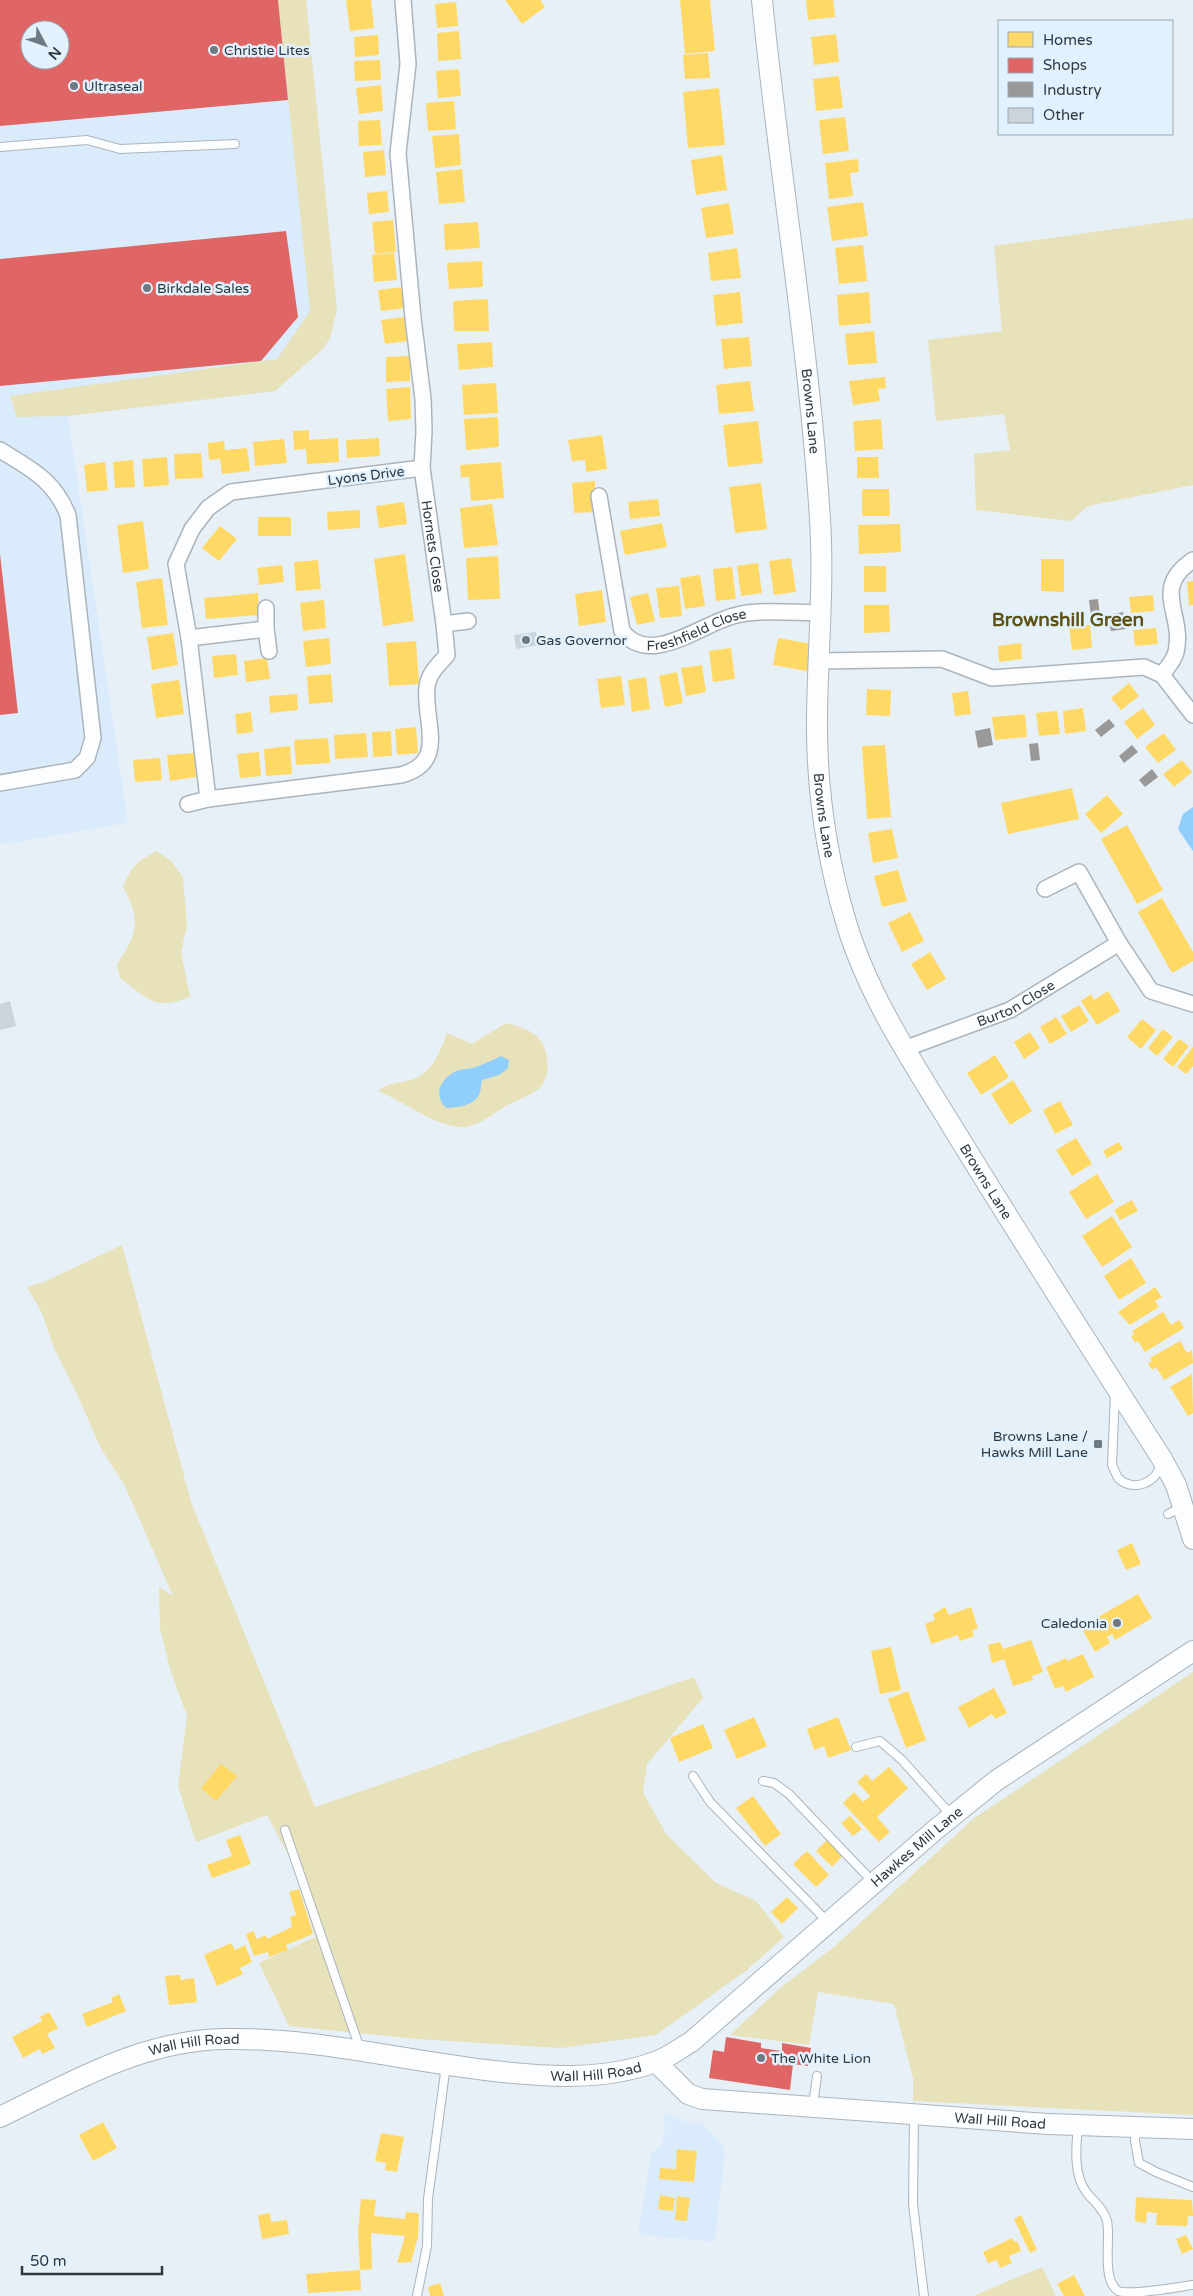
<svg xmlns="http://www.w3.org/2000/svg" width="1193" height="2296" viewBox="0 0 1193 2296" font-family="'Varela Round',sans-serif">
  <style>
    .built { fill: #daecfb; fill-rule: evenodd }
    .green { fill: #e7e2b9 }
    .water { fill: #90cefc }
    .homes { fill: #ffd966 }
    .shops { fill: #e06666; fill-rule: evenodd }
    .industry { fill: #999 }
    .building { fill: #ccd4db }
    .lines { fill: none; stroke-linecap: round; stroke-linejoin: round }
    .service-casing { stroke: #acb4bb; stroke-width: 10 }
    .minor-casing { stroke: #acb4bb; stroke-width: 18 }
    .tertiary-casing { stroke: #acb4bb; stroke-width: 22 }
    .service { stroke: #fbfdfe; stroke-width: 8 }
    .minor { stroke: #fbfdfe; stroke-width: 15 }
    .tertiary { stroke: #fbfdfe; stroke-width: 20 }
    .poi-dot { fill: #6f7981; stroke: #e1f1fd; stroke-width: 2 }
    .labels { text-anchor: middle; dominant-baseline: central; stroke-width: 5; stroke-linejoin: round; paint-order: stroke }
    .poi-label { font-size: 14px; fill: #2f3941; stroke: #e1f1fd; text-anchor: start }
    .street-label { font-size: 14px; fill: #2f3941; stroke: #e1f1fd }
    .district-label { font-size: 19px; font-weight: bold; fill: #5e5214; stroke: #e1f1fd }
  </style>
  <rect width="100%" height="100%" fill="#e7f0f7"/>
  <path class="built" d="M0,0H306L337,310L330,338L323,349L275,391L68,416L128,823L0,845ZM30,30H60V60H30Z
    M664,2113L689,2123H702L723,2146L725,2153L715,2242L638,2235L651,2153L661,2146L665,2131Z"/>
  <path class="green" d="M278,0H306L337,310L330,338L323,349L275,391L68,416L17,417L10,396L277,359L310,311Z
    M1193,218V485L1088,506L1071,521L976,510L974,454L1010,450L1004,414L936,421L928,340L1002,331L994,246Z
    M157,851L171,861L183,877L187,926L181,952L190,997C153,1011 149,999 120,978L117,964C138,935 141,919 123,887C132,866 137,861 157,851Z
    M506,1023C527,1028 545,1035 547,1059C548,1066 548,1075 544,1082C538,1094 518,1099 506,1106C493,1113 481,1125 466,1127C438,1129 404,1101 378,1091C388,1082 398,1084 411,1080C432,1074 440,1052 447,1033L472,1044Z
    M122,1245L191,1502L315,1807L694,1677L703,1698L647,1764L643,1792L666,1834L716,1883L756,1901L784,1937L747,1970L656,2035L561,2048L417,2039L289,2026L259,1963L315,1937L292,1862L267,1815L196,1842L178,1786L187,1716L170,1669L160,1628L159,1587L173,1596L124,1484L100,1447L78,1396L54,1348L41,1311L27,1287L44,1282Z
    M1193,1672V2115L913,2101V2078L894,2004L818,1992L809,2045L730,2035L779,1989L835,1946L973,1819Z
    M1042,2267L1056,2296H973Z"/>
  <path class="water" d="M1193,807V851L1178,829L1183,814Z
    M501,1056L509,1060L508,1068L499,1075L482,1080C481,1084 481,1091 479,1095C472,1107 457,1107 446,1108C433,1095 440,1079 456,1071C462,1069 470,1069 476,1067C484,1064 493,1060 501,1056Z"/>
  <path class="homes" d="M346,0H371L374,28L350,31Z
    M505,0H540L545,7L522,24Z
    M680,0H710L715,51L685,54Z
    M806,0H833L835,17L808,20Z
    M456,2L458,26L437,28L435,4Z
    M459,31L461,59L438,61L437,33Z
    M836,34L839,62L814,65L811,37Z
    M378,35L379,55L355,57L354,37Z
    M708,53L710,78L685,79L683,55Z
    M380,60L381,80L355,81L354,61Z
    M459,69L461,96L438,98L436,71Z
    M839,76L843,108L816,111L813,79Z
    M381,85L383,111L359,114L356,88Z
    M719,88L725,145L688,148L683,92Z
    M454,101L456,129L428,131L426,103Z
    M845,117L849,151L823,154L819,120Z
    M380,120L382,145L359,146L358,121Z
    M459,134L461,165L435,168L432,136Z
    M384,150L386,175L365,177L363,152Z
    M722,155L727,190L696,195L691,160Z
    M858,159L859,172L850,173L853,196L829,199L825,163Z
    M462,169L465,202L439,204L436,172Z
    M387,191L389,212L369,214L367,193Z
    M863,202L868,236L832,241L827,207Z
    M729,203L734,234L706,238L701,208Z
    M393,220L396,252L375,254L372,222Z
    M478,222L480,248L445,250L444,224Z
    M863,245L867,281L839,284L835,248Z
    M737,248L741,278L711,281L708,253Z
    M394,253L397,280L374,282L372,255Z
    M482,261L483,287L449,289L447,263Z
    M403,287L405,308L381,311L378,290Z
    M740,292L743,323L716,326L713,295Z
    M869,292L871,323L839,326L837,295Z
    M488,299L489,331H454L453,301Z
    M404,317L407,341L385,344L381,320Z
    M874,331L877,363L848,365L845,334Z
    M749,337L752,366L724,369L721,339Z
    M492,342L493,367L459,370L457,344Z
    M410,356V381L386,382V357Z
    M885,377L886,388L878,389L880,401L853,405L849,381Z
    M750,381L754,411L719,414L716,385Z
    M496,383L498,413L464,415L462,385Z
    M410,387L411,419L388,421L386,389Z
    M498,417L499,447L466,450L464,419Z
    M881,419L883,449L855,451L853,421Z
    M758,421L763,463L728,467L723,425Z
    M309,430V440L338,438L339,462L307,464L306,449L294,450L293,431Z
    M602,435L607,469L586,472L585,460L572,461L568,440Z
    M379,438L380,456L347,458L346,440Z
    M284,439L287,463L255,466L253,442Z
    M224,441L225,450L247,448L250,471L222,474L220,459L209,460L208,443Z
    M201,453L203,478L175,479L174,454Z
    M167,457L169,485L144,487L142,459Z
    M857,457H878L879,478H857Z
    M133,460L135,487L115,488L113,462Z
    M105,462L108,490L87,492L84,465Z
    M501,462L504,498L471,501L469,477H461L460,465Z
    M595,481L596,512L574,513L572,483Z
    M761,483L767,529L735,533L729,487Z
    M862,489H889L890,516H862Z
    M658,499L660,516L630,519L628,502Z
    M404,502L407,524L379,528L376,506Z
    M492,504L498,545L464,548L460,508Z
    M360,510V528L328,530L327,512Z
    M258,517H291V536H258Z
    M143,521L149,569L123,573L117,525Z
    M662,523L667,547L625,555L620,531Z
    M900,524L901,552L859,554L858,525Z
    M220,526L237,539L219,561L202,548Z
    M405,554L414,621L383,626L374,559Z
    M498,556L500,599L468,600L466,558Z
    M791,558L796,592L774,595L769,561Z
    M1041,559H1064V592L1041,591Z
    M318,560L321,589L296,591L294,562Z
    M758,563L762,593L741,596L737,566Z
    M282,565L284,582L259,585L257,568Z
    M864,566H886V592H864Z
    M732,567L736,599L716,601L713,569Z
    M700,575L705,606L685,609L680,578Z
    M162,578L168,625L142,628L136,582Z
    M1193,581V605H1189L1187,582Z
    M679,586L682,616L660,618L656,588Z
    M602,590L606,622L579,626L575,594Z
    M258,593L259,615L206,619L204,598Z
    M648,593L655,621L637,625L630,597Z
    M1153,595L1154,611L1131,613L1129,597Z
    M324,600L326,628L303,631L300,603Z
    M864,605H889L890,632L864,633Z
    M1090,625L1092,648L1072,650L1069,627Z
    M1156,628L1158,644L1135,646L1133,630Z
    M173,633L178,665L152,670L147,637Z
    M329,638L331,664L306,667L303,641Z
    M778,638L812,644L807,671L773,665Z
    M416,641L419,684L389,686L386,643Z
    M1021,643L1022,659L999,662L998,646Z
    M731,648L735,679L713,682L709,651Z
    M236,654L238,675L214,678L212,656Z
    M267,658L270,679L246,682L244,661Z
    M702,665L706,692L686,696L681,668Z
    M677,672L683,703L665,707L659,676Z
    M331,674L333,702L309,704L307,676Z
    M621,676L625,705L601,708L597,679Z
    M646,677L650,709L632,712L628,680Z
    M179,680L184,714L156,718L151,684Z
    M1129,683L1139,696L1121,710L1111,698Z
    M867,689L891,690L890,716L866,715Z
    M968,691L971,714L955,716L952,693Z
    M297,694L298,710L270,713L269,696Z
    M1083,708L1086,731L1065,734L1063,711Z
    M1143,708L1155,725L1137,739L1124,722Z
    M1057,711L1060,734L1039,736L1036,713Z
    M251,712L253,732L237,734L235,714Z
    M1025,714L1027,737L995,740L992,717Z
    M416,727L418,753L397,755L395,729Z
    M391,731L392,756L373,757L372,732Z
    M366,733L368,757L335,759L334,735Z
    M1164,733L1176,750L1158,763L1145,747Z
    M328,738L330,763L296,765L294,740Z
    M885,745L891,817L867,819L862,746Z
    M290,746L292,774L266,776L264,749Z
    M259,752L261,776L240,778L237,754Z
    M194,753L196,777L170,781L167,755Z
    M160,758L162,780L135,782L133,760Z
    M1182,760L1192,772L1174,787L1163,774Z
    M1072,788L1079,819L1008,834L1001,803Z
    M1107,795L1123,814L1101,833L1085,814Z
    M1127,825L1163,890L1137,904L1101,839Z
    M892,829L898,858L873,863L868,833Z
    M898,870L907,901L882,907L874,876Z
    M1162,898L1193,952V961L1172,973L1138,912Z
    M910,912L924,941L902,952L888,923Z
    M930,952L946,979L927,990L911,964Z
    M1108,991L1120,1011L1097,1025L1081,1001L1091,994L1094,1000Z
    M1079,1005L1089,1021L1071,1032L1061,1016Z
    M1056,1017L1067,1034L1050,1044L1040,1027Z
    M1142,1019L1156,1030L1141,1049L1127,1037Z
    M1163,1029L1173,1037L1157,1056L1148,1048Z
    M1030,1032L1040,1048L1024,1059L1014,1042Z
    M1179,1039L1189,1046L1173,1067L1163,1059Z
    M1193,1047V1066L1186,1074L1177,1067Z
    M995,1055L1009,1077L981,1095L967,1073Z
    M1013,1080L1032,1111L1010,1125L991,1094Z
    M1060,1101L1073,1125L1055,1134L1043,1110Z
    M1076,1138L1092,1164L1072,1176L1056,1150Z
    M1119,1142L1123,1149L1107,1158L1103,1151Z
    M1097,1174L1114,1202L1086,1219L1069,1192Z
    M1132,1200L1138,1211L1120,1220L1114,1210Z
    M1112,1216L1132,1247L1102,1267L1082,1236Z
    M1131,1258L1146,1283L1119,1300L1104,1276Z
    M1155,1287L1162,1297L1155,1301L1159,1307L1130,1325L1118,1312Z
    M1163,1312L1171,1325L1179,1320L1184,1328L1145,1352L1138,1341L1135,1343L1131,1336L1134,1334L1132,1331Z
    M1180,1341L1187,1353L1192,1350L1193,1363L1164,1380L1156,1367L1152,1370L1148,1363L1152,1361L1150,1358Z
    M1192,1374L1193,1413L1188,1416L1170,1387Z
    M1132,1543L1141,1564L1126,1570L1117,1550Z
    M1138,1594L1152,1618L1115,1640L1112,1634L1107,1637L1110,1643L1095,1652L1081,1627Z
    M945,1607L949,1615L971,1607L978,1628L972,1630L974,1636L960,1641L958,1635L931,1644L925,1624L935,1620L933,1614Z
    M1031,1640L1043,1672L1032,1676L1033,1680L1013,1686L1004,1659L992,1663L988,1645L1000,1642L1003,1649Z
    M891,1647L901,1690L880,1694L871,1651Z
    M1083,1654L1094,1677L1066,1692L1063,1686L1055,1689L1046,1667L1066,1658L1067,1661Z
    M994,1688L1007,1713L995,1719L992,1714L969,1728L958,1707Z
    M908,1691L926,1740L906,1748L888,1699Z
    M754,1717L767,1746L737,1759L724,1730Z
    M838,1717L851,1750L828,1758L824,1746L814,1750L807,1729Z
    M703,1724L713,1748L679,1762L670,1738Z
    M221,1764L237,1776L216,1801L201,1788Z
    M889,1767L908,1788L877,1817L890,1832L879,1842L843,1803L854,1792L863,1802L870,1796L857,1782L866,1774L872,1781Z
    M753,1796L781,1834L765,1846L736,1808Z
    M850,1816L862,1829L853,1836L841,1823Z
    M240,1835L251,1864L212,1878L207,1865L232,1856L226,1840Z
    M828,1839L843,1855L832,1867L816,1851Z
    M807,1851L829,1875L816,1887L793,1864Z
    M299,1889L313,1934L286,1945L288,1950L269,1957L268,1952L254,1956L246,1934L253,1931L257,1939L266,1935L267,1939L292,1927L290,1917L296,1915L289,1892Z
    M787,1897L798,1908L782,1924L771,1912Z
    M231,1943L235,1950L245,1945L252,1962L240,1968L243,1974L217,1986L204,1955Z
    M180,1975L181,1980L194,1978L197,2002L169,2005L165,1976Z
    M119,1994L126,2011L87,2027L82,2014L113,2002L111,1998Z
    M49,2012L58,2028L47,2034L55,2048L42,2054L40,2049L23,2058L12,2037L42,2021L40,2017Z
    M103,2122L117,2148L93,2161L79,2135Z
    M381,2133L404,2137L397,2172L385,2170L386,2163L375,2161Z
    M677,2149L697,2151L694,2182L659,2179L660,2168L676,2169Z
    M660,2195L675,2198L673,2211L658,2209Z
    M677,2196L690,2198L687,2221L675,2220Z
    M1136,2197L1192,2200L1193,2216H1188L1187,2226L1156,2225L1157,2213L1147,2212L1146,2223L1135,2221Z
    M361,2199L376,2200L374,2216L405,2219L406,2212L419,2213L418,2237L411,2262L397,2263L405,2236L371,2233L372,2269L360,2270L358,2232Z
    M270,2213L271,2222L287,2220L289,2234L262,2239L258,2215Z
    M1021,2215L1037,2250L1030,2253L1014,2219Z
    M1186,2235L1193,2249L1182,2254L1176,2239Z
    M1012,2238L1014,2242L1017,2241L1021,2251L1009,2256L1012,2263L1000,2268L997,2260L988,2263L983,2252Z
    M360,2270L361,2290L308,2293L306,2274Z
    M1074,2275L1085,2296H1064L1057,2284Z
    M440,2283L444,2296H430L428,2287Z"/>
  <path class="shops" d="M0,0H278L288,100L0,126ZM30,30H60V60H30Z
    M286,231L298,317L261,361L0,386V259Z
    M0,554L18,713L0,715Z
    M726,2037L761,2043V2048L782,2051V2043L811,2048L808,2066L793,2064L790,2090L709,2078L713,2050L724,2052Z"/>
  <path class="industry" d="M1098,599L1100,616L1091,617L1089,600Z
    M1123,612L1126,629L1111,631L1108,615Z
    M1109,719L1115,726L1101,737L1095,730Z
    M990,728L993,745L978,748L975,731Z
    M1038,743L1040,760L1031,761L1029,744Z
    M1132,745L1138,752L1124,763L1119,756Z
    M1152,769L1158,777L1145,787L1139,780Z"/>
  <path class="building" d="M536,632L538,645L516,649L514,635Z
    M10,1001L16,1026L0,1030V1004Z"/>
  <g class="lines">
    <g class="service-casing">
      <path id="service" d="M0,147L87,140L120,149L235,144
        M1115,1393L1112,1465L1118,1478C1133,1492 1157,1484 1161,1463
        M1168,1514L1182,1507
        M856,1747L880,1741L902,1760L951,1815
        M693,1776L710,1802L827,1921
        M763,1781L774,1783L789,1794L873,1882
        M285,1830L360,2049
        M813,2105L817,2076
        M914,2115L913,2204L924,2296
        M1078,2126C1076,2146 1073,2176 1087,2193C1094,2202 1104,2209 1107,2221C1111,2239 1101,2279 1118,2291C1132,2296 1176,2287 1193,2285
        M1136,2127L1135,2141L1139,2163L1156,2172L1193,2187
        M417,2296L427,2246L428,2199L446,2065"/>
    </g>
    <g class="minor-casing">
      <g id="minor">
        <path d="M403,0L408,64L398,153L413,318L423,399L424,431L422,468L231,492L208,508L192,529L176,564L189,638L208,799L401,775C449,762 423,722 427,687C428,674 439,664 447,655L444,624"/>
        <path d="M0,450C31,469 54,480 68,515L93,738L87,758L75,770L0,783"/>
        <path id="s1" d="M422,468L444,624L468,621"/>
        <path id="s2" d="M599,496L622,631C650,669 705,621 737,615C764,609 794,613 822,613"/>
        <path d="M266,629L269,651"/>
        <path d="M189,638L266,629V608"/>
        <path d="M821,661L942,659L992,678L1144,667L1162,675L1193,715"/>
        <path d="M1162,675C1167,667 1174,661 1176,652C1185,614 1150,589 1193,560"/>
        <path d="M188,804L208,799"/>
        <path d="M1119,943L1151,991L1193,1004"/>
        <path id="s3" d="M904,1049L1010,1010L1119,943L1079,872L1045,889"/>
      </g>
    </g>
    <g class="tertiary-casing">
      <g id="tertiary">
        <path id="s4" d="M762,0C779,173 809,345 820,519C824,584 818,649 817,714C816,783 826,855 846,922C869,999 916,1067 958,1136C1024,1244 1093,1351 1162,1459L1176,1485L1193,1539"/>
        <path id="s5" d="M656,2062L688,2094L702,2099L1048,2124L1193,2129"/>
        <path id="s6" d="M0,2117C72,2082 141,2041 223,2039C314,2037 404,2061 494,2071C547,2077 603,2081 655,2062C668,2058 680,2048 691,2042L935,1830L997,1780L1193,1651"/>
      </g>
    </g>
    <use href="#service" class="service"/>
    <use href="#minor" class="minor"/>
    <use href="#tertiary" class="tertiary"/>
  </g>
  <g class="poi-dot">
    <circle cx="214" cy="50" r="5"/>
    <circle cx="74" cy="86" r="5"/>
    <circle cx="147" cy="288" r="5"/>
    <circle cx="526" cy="640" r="5"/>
    <rect x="1093" y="1439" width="10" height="10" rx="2.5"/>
    <circle cx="1117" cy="1623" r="5"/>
    <circle cx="761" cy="2058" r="5"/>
  </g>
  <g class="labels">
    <g class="poi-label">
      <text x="224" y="50">Christie Lites</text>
      <text x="84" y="86">Ultraseal</text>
      <text x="157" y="288">Birkdale Sales</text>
      <text x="536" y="640">Gas Governor</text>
      <text x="1088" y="1436" text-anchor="end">Browns Lane /<tspan x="1088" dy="16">Hawks Mill Lane</tspan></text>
      <text x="1107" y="1623" text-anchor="end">Caledonia</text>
      <text x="771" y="2058">The White Lion</text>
    </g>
    <g class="street-label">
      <text stroke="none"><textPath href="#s4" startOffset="414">Browns Lane</textPath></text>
      <text transform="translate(366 476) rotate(-7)">Lyons Drive</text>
      <text stroke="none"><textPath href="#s1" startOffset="79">Hornets Close</textPath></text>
      <text stroke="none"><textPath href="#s2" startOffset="219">Freshfield Close</textPath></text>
      <text stroke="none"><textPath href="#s4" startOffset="819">Browns Lane</textPath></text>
      <text stroke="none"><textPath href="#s3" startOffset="121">Burton Close</textPath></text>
      <text stroke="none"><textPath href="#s4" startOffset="1224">Browns Lane</textPath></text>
      <text stroke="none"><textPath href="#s6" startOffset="1014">Hawkes Mill Lane</textPath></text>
      <text stroke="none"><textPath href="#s6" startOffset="209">Wall Hill Road</textPath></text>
      <text stroke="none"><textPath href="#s6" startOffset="614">Wall Hill Road</textPath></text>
      <text stroke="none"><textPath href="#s5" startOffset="359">Wall Hill Road</textPath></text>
    </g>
    <g class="district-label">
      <text x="1068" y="620">Brownshill Green</text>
    </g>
  </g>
  <rect x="998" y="20" width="175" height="115" fill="#e1f1fd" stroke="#9aa7b2"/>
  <rect x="1008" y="32" width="25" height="15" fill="#ffd966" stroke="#9aa7b2"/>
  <text x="1043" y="45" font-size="15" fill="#2f3941">Homes</text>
  <rect x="1008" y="58" width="25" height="15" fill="#e06666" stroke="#9aa7b2"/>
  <text x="1043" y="70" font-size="15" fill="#2f3941">Shops</text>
  <rect x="1008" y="82" width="25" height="15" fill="#999999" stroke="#9aa7b2"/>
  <text x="1043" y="95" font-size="15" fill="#2f3941">Industry</text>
  <rect x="1008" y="108" width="25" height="15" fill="#ccd4db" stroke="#9aa7b2"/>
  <text x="1043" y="120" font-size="15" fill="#2f3941">Other</text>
  <g transform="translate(45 45) rotate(131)"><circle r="24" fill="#e1f1fd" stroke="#9aa7b2"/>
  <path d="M0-4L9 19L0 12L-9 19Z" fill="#6f7981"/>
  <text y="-8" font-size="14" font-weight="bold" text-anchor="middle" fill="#2f3941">N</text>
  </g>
  <path d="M22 2266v8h140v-8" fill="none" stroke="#2f3941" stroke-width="2.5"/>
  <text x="30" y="2266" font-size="15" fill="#2f3941" stroke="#e1f1fd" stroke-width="4" paint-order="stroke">50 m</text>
</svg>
